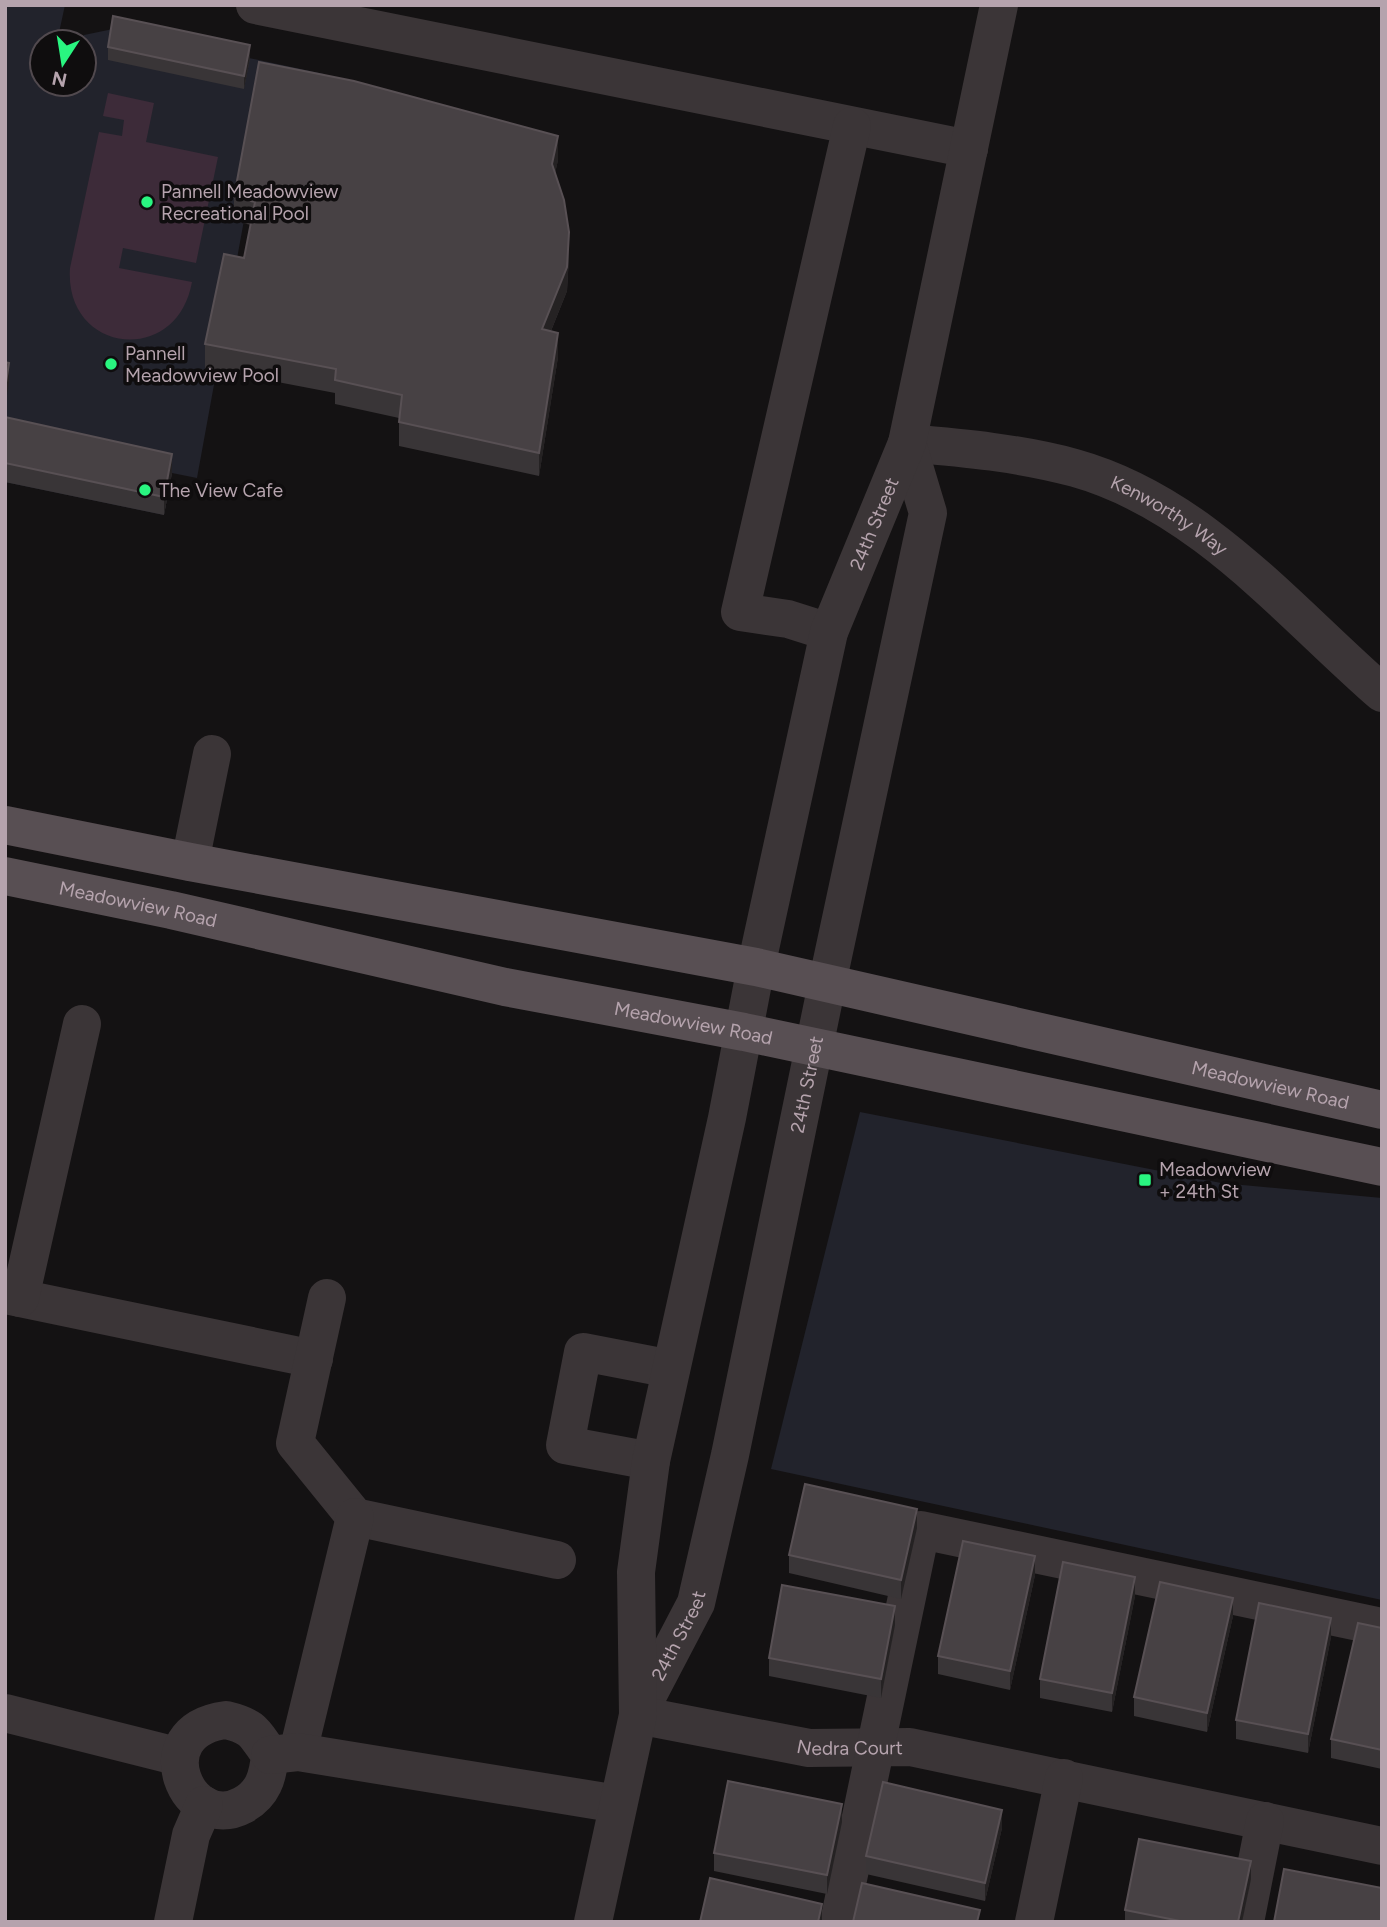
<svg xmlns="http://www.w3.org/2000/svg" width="1387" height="1927" viewBox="0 0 1387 1927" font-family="Figtree,sans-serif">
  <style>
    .green { fill: #22232c }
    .water { fill: #3d2b39 }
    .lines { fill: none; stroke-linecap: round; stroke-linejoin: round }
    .minor { stroke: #3b3537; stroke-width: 38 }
    .major { stroke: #584f53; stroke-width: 38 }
    .wall { fill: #393537 }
    .shaded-wall { fill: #252223 }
    .building { fill: #474144; stroke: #585054; stroke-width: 2 }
    .poi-dot { fill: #29f580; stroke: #0f0d0e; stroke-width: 2.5 }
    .labels { text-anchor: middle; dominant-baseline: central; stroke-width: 7; stroke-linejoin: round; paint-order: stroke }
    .poi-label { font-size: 19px; fill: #b5a3ad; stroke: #0f0d0e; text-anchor: start }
    .street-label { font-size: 19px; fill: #b5a3ad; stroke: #0f0d0e }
  </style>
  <rect width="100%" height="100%" fill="#141213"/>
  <path class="green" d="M5,5H65L57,42H42V84H84V42H79L84,35L113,29L324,74L320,100L267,94L197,478L172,473L164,515L5,482Z
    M860,1112L1221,1183L1382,1198V1600L771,1469Z"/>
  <path class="water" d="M108,93L154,103L146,142L218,157L196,263L123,248L119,268L192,282C177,367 64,354 70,268L99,132L122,136L124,120L103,116Z"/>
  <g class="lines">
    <g class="minor">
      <path d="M255,5L969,149"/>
      <path id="s1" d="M907,443C964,448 1020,453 1075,468C1200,503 1288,611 1382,693"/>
      <path d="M829,632L788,619L740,612L852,126"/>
      <path d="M190,862L212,754"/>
      <path d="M5,1295L314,1359"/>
      <path d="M20,1298L82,1024"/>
      <path d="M327,1298L295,1443L355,1517L557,1560"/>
      <path d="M651,1461L565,1445L583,1352L671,1369"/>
      <path id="s2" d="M640,1710L696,1603L730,1455L827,984L928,513L907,443"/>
      <path d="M5,1713L180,1757"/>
      <path id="s3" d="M638,1715L809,1748L910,1747L1382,1846"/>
      <path d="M226,1720C255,1727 254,1733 270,1755C268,1777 263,1794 243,1805C188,1835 142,1731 226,1720Z"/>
      <path d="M298,1752L355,1517"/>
      <path d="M270,1755L298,1752L618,1804"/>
      <path d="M173,1922L191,1835L204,1805"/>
      <path id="s4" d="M593,1922L638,1715L636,1572L651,1461L727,1118L756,967L829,632L907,443L999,5"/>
      <path d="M839,1922L921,1530L1382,1627"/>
      <path d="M1034,1922L1064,1778"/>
      <path d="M1245,1922L1265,1821"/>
    </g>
    <g class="major">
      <path id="s5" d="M5,825L190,862L756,967L1382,1110"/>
      <path id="s6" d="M5,876L171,910L505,987L744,1032L1382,1167"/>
    </g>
  </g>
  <path class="wall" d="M108,47L250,58L244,89L108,60Z
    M558,160L555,173L569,256L567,291L551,331L558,357L539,476L399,446V418L335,404V393L205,368V344L244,258L251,225L234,221V197Z
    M5,417L172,473L164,515L5,482Z
    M917,1528L901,1599L789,1573V1555Z
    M1035,1575L1010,1690L938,1674V1656Z
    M1135,1596L1112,1712L1040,1698V1679Z
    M1233,1616L1207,1732L1134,1716V1697Z
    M895,1625L881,1698L769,1676V1658Z
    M1382,1628V1769L1331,1758V1739Z
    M1331,1637L1308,1753L1236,1739V1720Z
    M842,1822L827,1894L714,1871V1853Z
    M1002,1828L985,1901L866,1874V1856Z
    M1251,1879L1242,1922H1125V1910Z"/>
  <path class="shaded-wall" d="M250,45V58L244,89V76Z
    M558,136V160L552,188V164Z
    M569,232V256L567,291L542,353V329Z
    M558,333V357L539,476V453Z
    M9,363V382L5,408V389Z
    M172,454V473L164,515V497Z
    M917,1509V1528L901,1599V1580Z
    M1035,1556V1575L1010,1690V1671Z
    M1135,1577V1596L1112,1712V1693Z
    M1233,1598V1616L1207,1732V1713Z
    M895,1606V1625L881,1698V1679Z
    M1331,1618V1637L1308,1753V1734Z
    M842,1804V1822L827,1894V1875Z
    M1002,1810V1828L985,1901V1883Z
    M1251,1861V1879L1242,1922H1238Z
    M822,1904V1922H818Z"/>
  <path class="building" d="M113,16L250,45L244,76L108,47Z
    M259,62L354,81L558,136L552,164L564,200L569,232L567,267L542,329L558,333L539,453L399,422L402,395L335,380L336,369L205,344L224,254L244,258L255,202L234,197Z
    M5,362L9,363L5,389Z
    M5,417L172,454L164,497L5,463Z
    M805,1484L917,1509L901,1580L789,1555Z
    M963,1541L1035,1556L1010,1671L938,1656Z
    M1063,1562L1135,1577L1112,1693L1040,1679Z
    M1160,1582L1233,1598L1207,1713L1134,1697Z
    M782,1585L895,1606L881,1679L769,1658Z
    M1259,1603L1331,1618L1308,1734L1236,1720Z
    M1358,1623L1382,1628V1750L1331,1739Z
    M728,1781L842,1804L827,1875L714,1853Z
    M883,1782L1002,1810L985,1883L866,1856Z
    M1139,1839L1251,1861L1238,1922H1185L1125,1910Z
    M1284,1869L1382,1888V1922H1274Z
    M710,1878L822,1904L818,1922H700Z
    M862,1883L980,1910L977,1922H853Z"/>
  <g class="poi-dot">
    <circle cx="147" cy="202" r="7"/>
    <circle cx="111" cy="364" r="7"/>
    <circle cx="145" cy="490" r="7"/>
    <rect x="1138" y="1173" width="14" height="14" rx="3.5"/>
  </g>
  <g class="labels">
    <g class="poi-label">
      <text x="161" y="191">Pannell Meadowview<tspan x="161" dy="22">Recreational Pool</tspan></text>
      <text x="125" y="353">Pannell<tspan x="125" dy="22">Meadowview Pool</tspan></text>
      <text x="159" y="490">The View Cafe</text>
      <text x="1159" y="1169">Meadowview<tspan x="1159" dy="22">+ 24th St</tspan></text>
    </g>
    <g class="street-label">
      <text stroke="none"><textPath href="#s1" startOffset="276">Kenworthy Way</textPath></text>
      <text stroke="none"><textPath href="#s4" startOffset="1432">24th Street</textPath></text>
      <text stroke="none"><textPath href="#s6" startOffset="136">Meadowview Road</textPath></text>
      <text stroke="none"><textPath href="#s6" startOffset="704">Meadowview Road</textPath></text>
      <text stroke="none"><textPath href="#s2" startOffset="651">24th Street</textPath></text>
      <text stroke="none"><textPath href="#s5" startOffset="1292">Meadowview Road</textPath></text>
      <text stroke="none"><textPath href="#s2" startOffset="84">24th Street</textPath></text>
      <text stroke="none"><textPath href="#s3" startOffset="215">Nedra Court</textPath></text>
    </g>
  </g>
  <rect width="1387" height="1927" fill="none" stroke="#b5a3ad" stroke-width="14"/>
  <g transform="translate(63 63) rotate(192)"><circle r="33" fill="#0f0d0e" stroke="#51494e" stroke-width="2"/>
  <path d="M0-5L12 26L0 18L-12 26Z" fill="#29f580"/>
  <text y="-10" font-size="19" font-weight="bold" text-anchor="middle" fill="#b5a3ad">N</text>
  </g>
</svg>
